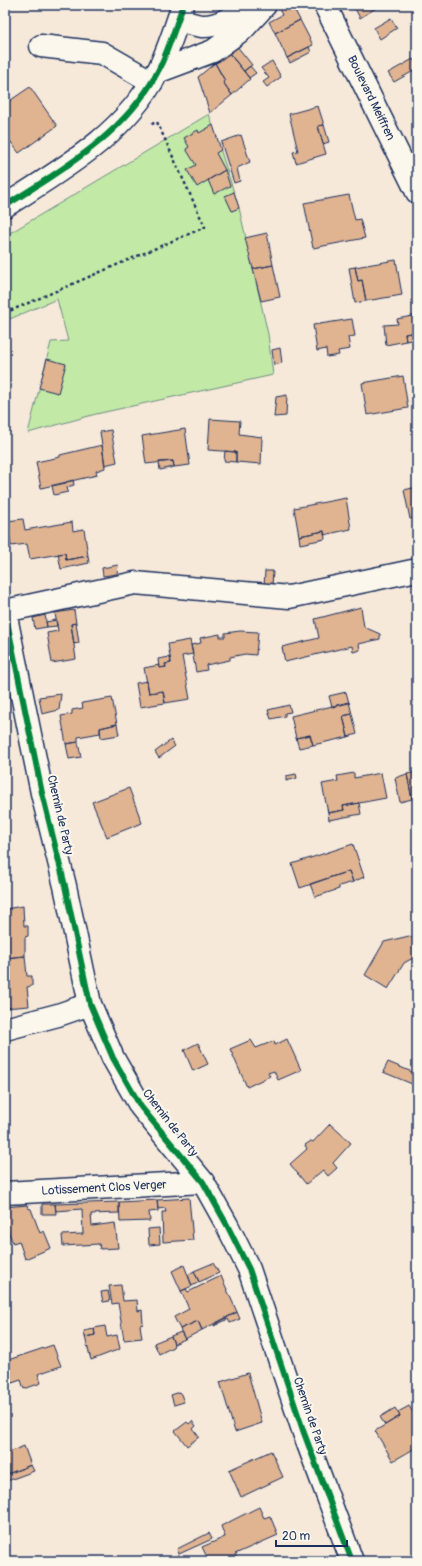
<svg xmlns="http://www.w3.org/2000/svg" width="422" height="1566" viewBox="0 0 422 1566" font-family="Pangolin,sans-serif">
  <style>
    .green { fill: #c2eaa6; stroke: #6e8c82 }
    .building { fill: #e0b391; stroke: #1b2f5e }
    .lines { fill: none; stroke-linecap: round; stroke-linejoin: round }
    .minor-casing { stroke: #1b2f5e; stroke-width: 25 }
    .path { stroke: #1b2f5e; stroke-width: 2.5; stroke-dasharray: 3 3; stroke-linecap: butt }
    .minor { stroke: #fbf7ec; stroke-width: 22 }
    .cycleway-casing { stroke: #fbf7ec; stroke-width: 8 }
    .cycleway { stroke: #00873e; stroke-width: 6 }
    .labels { text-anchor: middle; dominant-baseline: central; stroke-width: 4; stroke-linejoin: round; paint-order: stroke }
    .street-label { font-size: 12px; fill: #1b2f5e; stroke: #fbf7ec }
  </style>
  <rect width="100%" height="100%" fill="#f6e9da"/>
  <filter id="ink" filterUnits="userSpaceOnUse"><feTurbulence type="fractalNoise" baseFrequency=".025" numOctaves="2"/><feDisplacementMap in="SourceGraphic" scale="8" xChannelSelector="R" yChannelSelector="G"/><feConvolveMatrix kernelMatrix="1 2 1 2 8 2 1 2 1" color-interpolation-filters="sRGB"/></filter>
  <g filter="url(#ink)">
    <path class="green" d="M209,114L239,208L268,334L273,375L96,414L28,433L51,342L68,341L57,299L5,321V236Z"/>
    <path class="building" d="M287,5H292L300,20L275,33L269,22L282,15L279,9Z
      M353,5H375L376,8L360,18Z
      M391,18L397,28L380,39L374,28Z
      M300,20L313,45L287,58L275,33Z
      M236,45L252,65L244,71L228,52Z
      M309,47L311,52L290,63L287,58Z
      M228,52L250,79L232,95L223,82L225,81L215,63Z
      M413,59L417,65V69L394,82L388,73Z
      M272,61L281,77L267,87L263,82L269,78L261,68Z
      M215,63L225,81L223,82L232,95L210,113L198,77Z
      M250,66L256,73L249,78L244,71Z
      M30,87L57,126L19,153L5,134V104Z
      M318,106L324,125L318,126L326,154L296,163L293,152L298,151L289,114Z
      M213,125L221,150L216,153L225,170L197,187L187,170L196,165L186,149L189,147L184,138L198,130L199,133Z
      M324,125L329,142L323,144L318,126Z
      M241,135L250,162L237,168L240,181L234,183L221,142Z
      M225,170L230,186L214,194L208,180Z
      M234,192L239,208L232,211L225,196Z
      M349,195L355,220L360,219L365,238L313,248L304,203Z
      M267,233L273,265L253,269L245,238Z
      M396,260L402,295L366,301L362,280L358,281L355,267Z
      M273,265L280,297L261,301L253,269Z
      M355,267L358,281L362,280L366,301L355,303L349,268Z
      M417,315V332L405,334L406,341L386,345L384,325L398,324L397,319Z
      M352,319L355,336L348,337L350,349L338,351L339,355L327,357L326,349L317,351L313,325Z
      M417,332V339L406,341L405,334Z
      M280,348L282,363L274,365L272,350Z
      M47,359L66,364L58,393L39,388Z
      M403,376L408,408L367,415L362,383Z
      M287,395L286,416L274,417L276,397Z
      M210,419L240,421L239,434L262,437L261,464L236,462V452L208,450Z
      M185,429L190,465L174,467L173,461L146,464L142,436Z
      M111,430L117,462L105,465L100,432Z
      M102,445L105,468L96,471L97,475L41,488L36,462L60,457V455Z
      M225,451L236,452V462L224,461Z
      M173,461L174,467L160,470L159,462Z
      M73,480L74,485L67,487L68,492L54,495L52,486L66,483V482Z
      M417,487V517L410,519L404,490Z
      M346,498L351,529L324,535V531L299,536L294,508Z
      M23,519L25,530L72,522L73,531L84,529L88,556L66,560L65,553L30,559L27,544L11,546L7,521Z
      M324,531L325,539L300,544L299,536Z
      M65,553L66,560L88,556L89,563L61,569L58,554Z
      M118,565L117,574L103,576L102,568Z
      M265,571H273L272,586H264Z
      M361,607L364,627L380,634V639L359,644L360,650L353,652L352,646L285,662L282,647L319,638L315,619Z
      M74,610L76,623L71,624L76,659L52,663L47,633L58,631L55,613Z
      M45,615L47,627L35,629L33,618Z
      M56,620L57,626L47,627L46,622Z
      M76,623L79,643L74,644L71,624Z
      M240,631L258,632L256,655L245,654L230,657V660L206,665L207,670L196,672L191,645L201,643L200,638L220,634V637H225V633Z
      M190,640L193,654L182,656L190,699L165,703L163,691L149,693L144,668L159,665V668L166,667L165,664L171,663L168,644Z
      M170,657L171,663L165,664L166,667L159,668L158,659Z
      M147,681L149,693L163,691L165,703L140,707L136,683Z
      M346,692L349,703L332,707L329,696Z
      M61,694L59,710L42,714L39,697Z
      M112,698L117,724L100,728V733L78,737V742L66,744L61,716L72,714V710L83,708L82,703Z
      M349,702L352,714L343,716L348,737L313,745L310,735L296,738L291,716Z
      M289,705L291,712L285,713V716L271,719L268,710Z
      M352,714L357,734L348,737L343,716Z
      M117,724L119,735L101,738L100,728Z
      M310,735L313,745L299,748L296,738Z
      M171,740L175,746L159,758L155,752Z
      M78,742L81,757L69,759L66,744Z
      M417,772V798L412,799L407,774Z
      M354,773V778L381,773L386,798L343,806L344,810L328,813L322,784L338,781L337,776Z
      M296,774L297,778L286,781V776Z
      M407,774L412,799L400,802L395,778Z
      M129,788L142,823L107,837L92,802Z
      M359,803L361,814L329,820L328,813L344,810L343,806Z
      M353,844L364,877L353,882L349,871L300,888L292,864Z
      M349,871L353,882L339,886V889L315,897L310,884Z
      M23,906L24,926H28V936L25,937V956L5,958V909Z
      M409,936L417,941V962L411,959L404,963L388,989L365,975L384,942Z
      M25,956L27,976H32V986L27,987L29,1006L5,1008V958Z
      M287,1039L301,1070L278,1080L274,1071L268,1073L270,1076L247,1087L230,1049L251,1040L256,1048L274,1041L275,1045Z
      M198,1043L208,1064L193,1071L184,1050Z
      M388,1062L417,1074V1086L383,1072Z
      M330,1124L351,1143L333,1163L337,1168L328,1176L323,1170L306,1184L290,1164L307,1149L305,1145L311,1141L313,1142Z
      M189,1198L193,1240L163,1242L162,1212H166L165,1208L158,1209L157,1200Z
      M157,1200L158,1211L149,1212L150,1221L120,1222L119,1202Z
      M119,1202V1213L91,1214L92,1226L115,1223L118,1248L100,1249L99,1244L63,1246L62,1235L83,1234L82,1209L56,1211L55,1204Z
      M42,1204H55L56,1214H42Z
      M27,1205L28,1208L31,1209L40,1233L44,1231L51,1248L25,1259L19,1241L13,1243L5,1224V1207Z
      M159,1228L160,1244L149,1245L148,1229Z
      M213,1263L219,1273L199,1282L194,1271Z
      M184,1265L192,1286L181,1291L172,1271Z
      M194,1271L199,1282L192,1286L188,1275Z
      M221,1276L237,1312L202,1330L198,1321L180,1329L174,1317L189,1309L181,1291L186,1289L188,1292Z
      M121,1285L123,1301L137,1300L138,1311L142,1310L143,1324L140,1325L142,1338L124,1340L118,1303L112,1304L109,1286Z
      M108,1291L110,1301L103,1302L101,1292Z
      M237,1312L240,1319L230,1323L228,1319L214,1326V1325Z
      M198,1321L202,1330L185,1339L180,1329Z
      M105,1326L107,1337L117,1335L120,1349L91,1360L85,1337L95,1335L94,1328Z
      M94,1329L95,1335L85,1337L84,1331Z
      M181,1332L185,1339L174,1344L171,1336Z
      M171,1336L174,1344L173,1347L159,1354L154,1343Z
      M53,1345L61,1366L38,1374L41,1383L24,1389L21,1380L9,1384L5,1372V1361Z
      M248,1373L262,1423L235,1432L220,1382Z
      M180,1392L184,1402L174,1405L171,1395Z
      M409,1406L417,1419V1447L393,1461L375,1431L400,1416L398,1412Z
      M395,1408L400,1416L385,1425L380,1417Z
      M192,1421L196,1426L193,1429L199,1437L187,1446L175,1431L187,1422L189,1424Z
      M24,1446L31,1465L5,1475V1454Z
      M271,1451L283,1477L241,1497L229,1470Z
      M31,1465L34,1471L7,1481L5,1475Z
      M259,1507L264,1518L270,1516L278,1535L235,1554L238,1561H209L202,1547L225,1537L221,1526Z
      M209,1533L212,1539L179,1554L177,1549Z"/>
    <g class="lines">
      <g class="minor-casing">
        <path id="minor" d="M325,5L417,192
          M178,20C186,22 194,25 202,26C220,27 236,14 250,5
          M41,46L102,53L152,82
          M157,72L213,51L243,29L265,5
          M5,206C61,170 124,135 157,73C168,52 175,28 183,5
          M5,611L135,583L289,597L417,570
          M5,612L42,793L65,886L90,1004L113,1058L141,1107L203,1182L227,1225L249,1269L304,1433L352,1561
          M5,1029L58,1015L90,1004
          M5,1193L203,1182"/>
      </g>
      <path class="path" d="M5,313L205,227L157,122L149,125"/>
      <use href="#minor" class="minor"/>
      <g class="cycleway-casing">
        <path id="cycleway" d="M5,206C61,170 124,135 157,73C168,52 175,28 183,5
          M5,612L42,793L65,886L90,1004L113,1058L141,1107L203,1182L227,1225L249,1269L304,1433L352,1561"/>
      </g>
      <use href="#cycleway" class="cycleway"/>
    </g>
  </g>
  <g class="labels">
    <g class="street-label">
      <text transform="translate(371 98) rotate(64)">Boulevard Meiffren</text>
      <text transform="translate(60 815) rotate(77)">Chemin de Party</text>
      <text transform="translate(170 1123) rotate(52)">Chemin de Party</text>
      <text transform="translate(104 1188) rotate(-3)">Lotissement Clos Verger</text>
      <text transform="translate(310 1416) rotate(71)">Chemin de Party</text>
    </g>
  </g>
  <rect width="422" height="1566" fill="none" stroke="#fbf7ec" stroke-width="20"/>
  <rect x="10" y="10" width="402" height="1546" fill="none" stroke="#1b2f5e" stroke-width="1.5" filter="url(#ink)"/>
  <path d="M276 1540v6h71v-6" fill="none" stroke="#1b2f5e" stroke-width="2"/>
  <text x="282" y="1540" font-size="12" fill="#1b2f5e" stroke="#fbf7ec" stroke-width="3" paint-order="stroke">20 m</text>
</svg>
